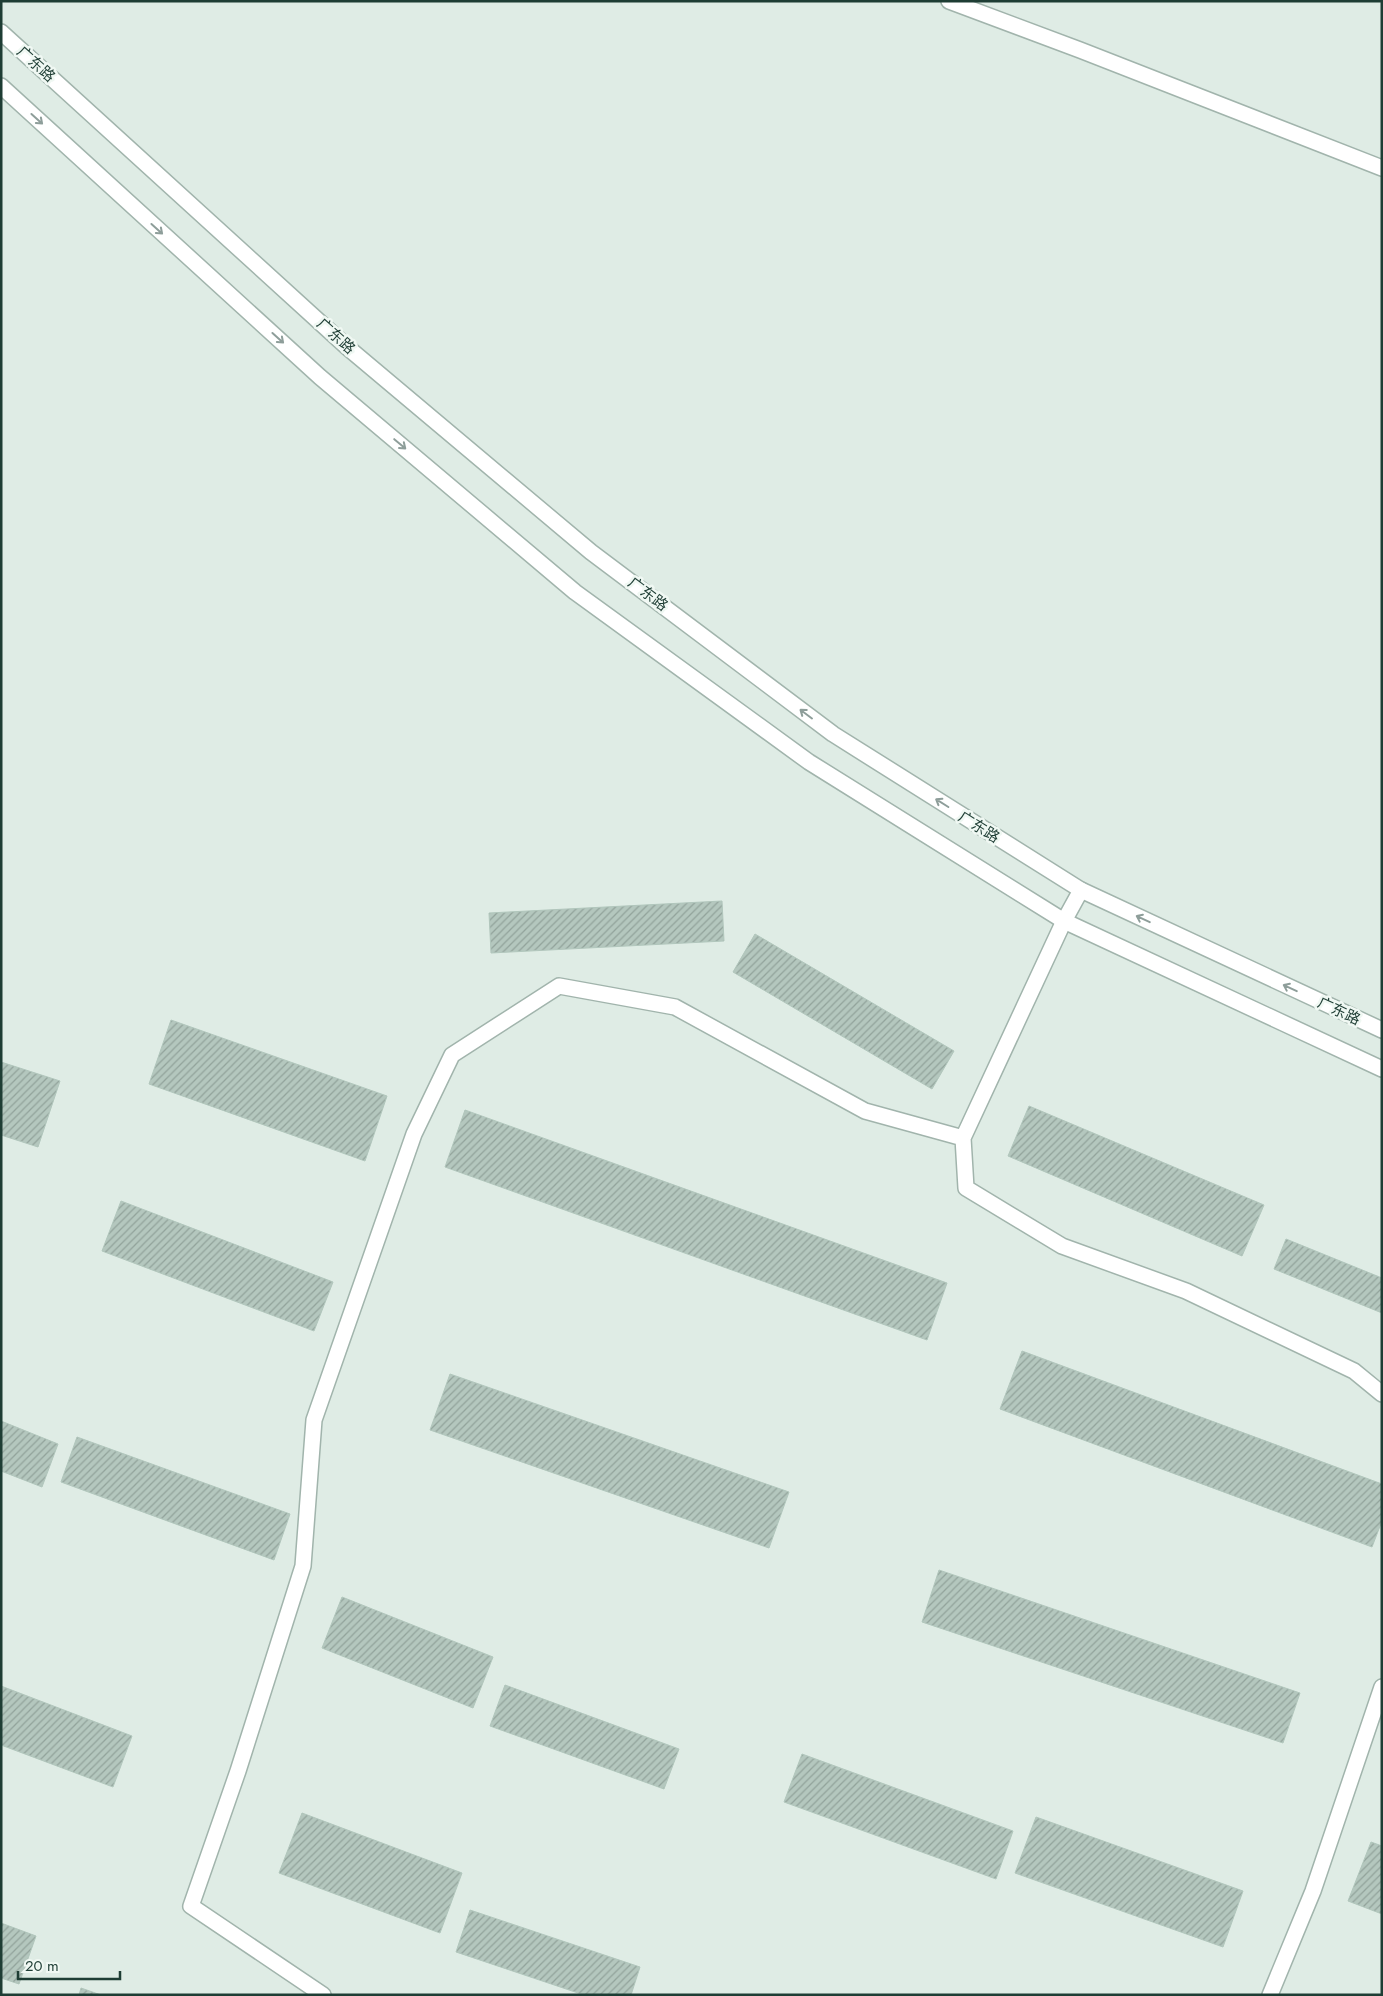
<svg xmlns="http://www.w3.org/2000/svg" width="1383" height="1996" viewBox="0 0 1383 1996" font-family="Jost,'Noto Sans SC',sans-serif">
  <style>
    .building { fill: url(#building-hatch); stroke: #b1c6bc }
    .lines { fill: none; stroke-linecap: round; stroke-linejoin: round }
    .minor-casing { stroke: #a1b4ac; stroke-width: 18 }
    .tertiary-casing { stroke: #a1b4ac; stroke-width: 18 }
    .minor { stroke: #fff; stroke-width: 15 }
    .tertiary { stroke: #fff; stroke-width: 15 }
    .oneway { stroke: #8e9e9a }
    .labels { text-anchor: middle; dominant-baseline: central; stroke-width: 5; stroke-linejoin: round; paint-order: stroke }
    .street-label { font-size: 15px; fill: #1e3d34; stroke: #f0f8f3 }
  </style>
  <defs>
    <pattern id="building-hatch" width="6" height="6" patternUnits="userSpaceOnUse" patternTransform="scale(1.25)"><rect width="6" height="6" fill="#b4c7be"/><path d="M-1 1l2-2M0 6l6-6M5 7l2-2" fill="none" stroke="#92a39b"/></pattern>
  </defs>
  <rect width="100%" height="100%" fill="#dfece5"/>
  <path class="building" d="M722,901L724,941L491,953L489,913Z
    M755,934L954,1051L932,1089L733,972Z
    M171,1020L387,1096L365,1161L149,1084Z
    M1,1062L60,1081L38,1147L1,1135Z
    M1029,1106L1264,1205L1242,1256L1008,1156Z
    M465,1110L947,1283L927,1340L445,1167Z
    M121,1201L333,1282L314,1331L102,1251Z
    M1286,1239L1382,1278V1313L1274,1269Z
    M1022,1351L1382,1484V1521L1372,1547L1000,1409Z
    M450,1374L789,1492L769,1548L430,1430Z
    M1,1421L58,1444L42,1487L1,1471Z
    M77,1437L290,1514L274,1560L61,1482Z
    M939,1570L1300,1693L1283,1743L922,1622Z
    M342,1597L493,1657L473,1708L322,1648Z
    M505,1685L679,1749L664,1789L490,1726Z
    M1,1686L132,1736L113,1787L1,1745Z
    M802,1754L1013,1831L996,1879L784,1802Z
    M302,1813L462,1873L440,1933L279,1873Z
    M1036,1817L1243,1891L1223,1947L1015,1873Z
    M1371,1842L1382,1846V1914L1348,1901Z
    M470,1910L640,1967L631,1995H584L456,1952Z
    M1,1923L36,1936L19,1984L1,1978Z
    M81,1988L101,1995H79Z"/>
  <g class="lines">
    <g class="minor-casing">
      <path id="minor" d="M949,1L1080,50L1382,168
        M1081,890L1064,921L963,1138L966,1188L1062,1246L1186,1291L1354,1371L1382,1394
        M323,1995L191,1906L238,1771L303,1566L314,1420L414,1134L452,1055L559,986L675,1007L865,1111L963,1138
        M1270,1995L1313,1891L1382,1687"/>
    </g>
    <g class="tertiary-casing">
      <path id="tertiary" d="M1,32L347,347L591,552L833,734L1081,890L1382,1030
        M1,86L320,377L575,592L809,762L1064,921L1382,1069"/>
    </g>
    <use href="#minor" class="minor"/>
    <use href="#tertiary" class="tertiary"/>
  </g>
  <defs><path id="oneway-shaft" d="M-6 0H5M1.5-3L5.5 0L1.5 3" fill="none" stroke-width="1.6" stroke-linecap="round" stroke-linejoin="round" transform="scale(1.25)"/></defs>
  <g class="oneway">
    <use href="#oneway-shaft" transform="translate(37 119) rotate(42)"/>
    <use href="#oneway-shaft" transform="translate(157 229) rotate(42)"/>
    <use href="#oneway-shaft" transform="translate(278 338) rotate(42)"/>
    <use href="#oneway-shaft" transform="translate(400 444) rotate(40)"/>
    <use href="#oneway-shaft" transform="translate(806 714) rotate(-143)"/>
    <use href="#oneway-shaft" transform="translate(942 803) rotate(-148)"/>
    <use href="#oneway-shaft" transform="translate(1143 919) rotate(-155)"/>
    <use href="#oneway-shaft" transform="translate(1290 988) rotate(-155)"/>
  </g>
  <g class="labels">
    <g class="street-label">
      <text transform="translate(36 64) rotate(42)">广东路</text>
      <text transform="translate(336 336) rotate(42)">广东路</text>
      <text transform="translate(648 594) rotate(37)">广东路</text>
      <text transform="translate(979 827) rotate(32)">广东路</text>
      <text transform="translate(1339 1011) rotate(25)">广东路</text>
    </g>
  </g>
  <rect width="1383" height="1996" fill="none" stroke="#1e3d34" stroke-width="5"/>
  <path d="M18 1971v8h102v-8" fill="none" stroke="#1e3d34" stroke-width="2.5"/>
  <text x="25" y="1971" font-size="15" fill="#1e3d34" stroke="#f0f8f3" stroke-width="4" paint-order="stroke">20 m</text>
</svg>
